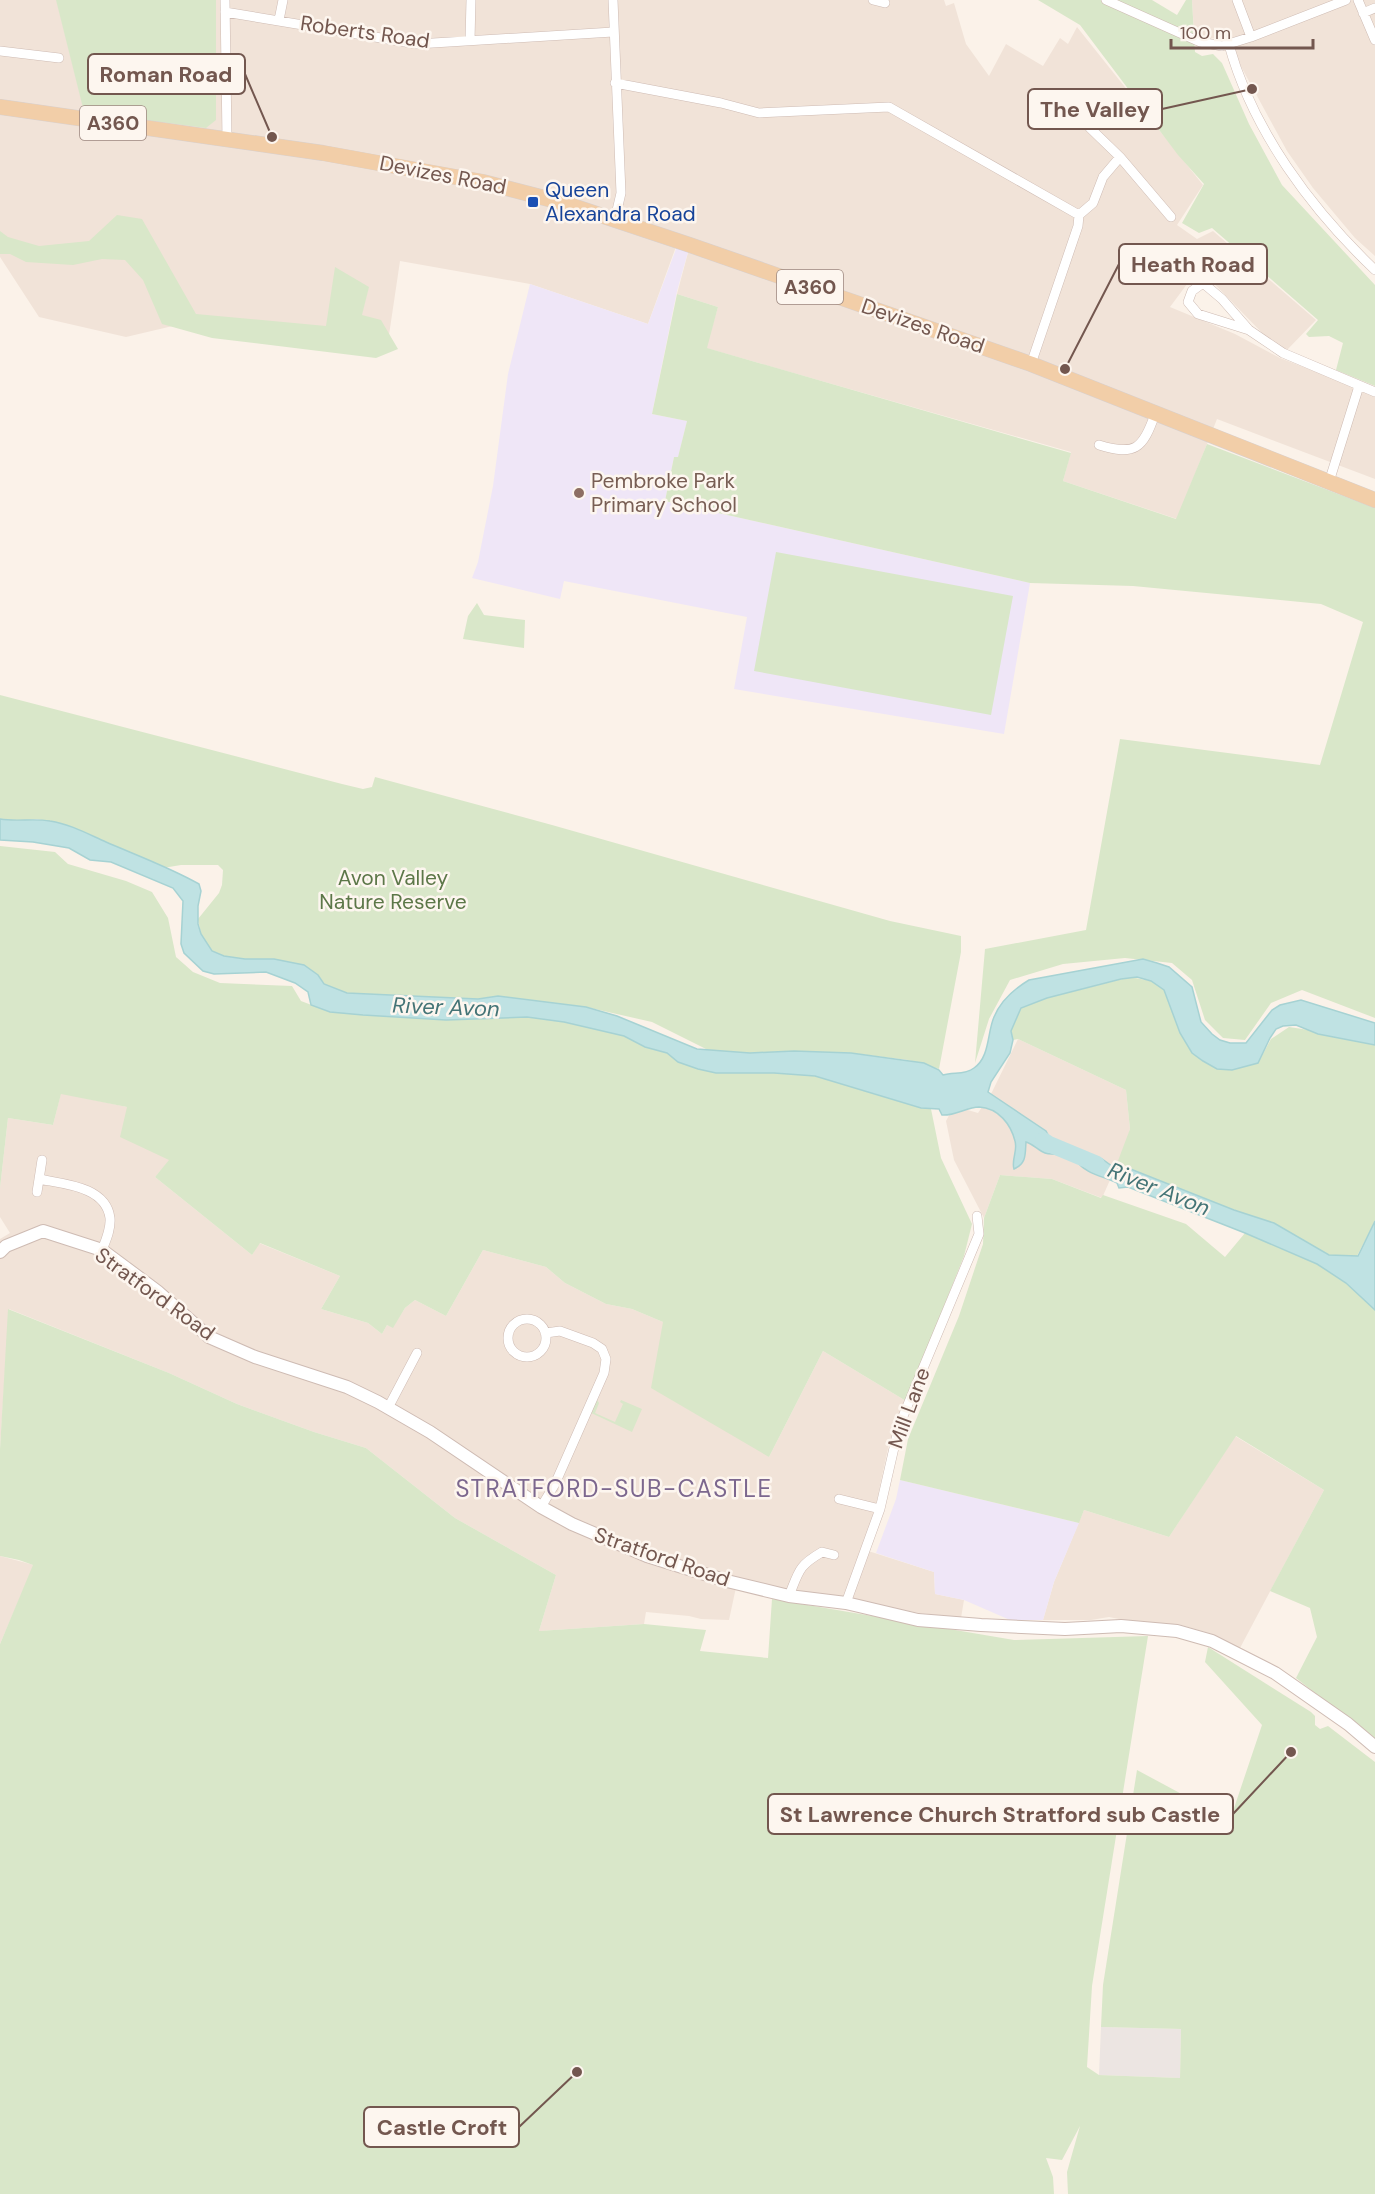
<svg xmlns="http://www.w3.org/2000/svg" width="1375" height="2194" viewBox="0 0 1375 2194" font-family="'DM Sans',sans-serif">
  <style>
    .residential { fill: #f1e3d8 }
    .industrial { fill: #ece5e2 }
    .education { fill: #efe6f7 }
    .green { fill: #d9e7c9 }
    .water { fill: #bfe2e3; stroke: #a6d2d3; stroke-width: 1.5 }
    .lines { fill: none; stroke-linecap: round; stroke-linejoin: round }
    .river { stroke: #bfe2e3; stroke-width: 16 }
    .minor-casing { stroke: #cebbb3; stroke-width: 10 }
    .tertiary-casing { stroke: #cebbb3; stroke-width: 14 }
    .primary-casing { stroke: #d8d0ce; stroke-width: 16 }
    .minor { stroke: #fff; stroke-width: 9 }
    .tertiary { stroke: #fff; stroke-width: 12 }
    .primary { stroke: #f2cea8; stroke-width: 15 }
    .transit-dot { fill: #1a4fb4; stroke: #fdf6ef; stroke-width: 2 }
    .education-dot { fill: #8d6e63; stroke: #fdf6ef; stroke-width: 2 }
    .labels { text-anchor: middle; dominant-baseline: central; stroke-width: 5; stroke-linejoin: round; paint-order: stroke }
    .shield { fill: #fdf6ef; stroke: #9c877f; stroke-width: 1.5 }
    .shield-label { font-size: 20px; font-weight: bold; fill: #73574f }
    .street-label { font-size: 21px; fill: #73574f; stroke: #fdf6ef }
    .transit-label { font-size: 21px; fill: #164399; stroke: #fdf6ef; text-anchor: start }
    .education-label { font-size: 21px; fill: #785e54; stroke: #fdf6ef; text-anchor: start }
    .park-label { font-size: 21px; fill: #5c7748; stroke: #fdf6ef }
    .water-label { font-size: 22px; font-style: italic; fill: #447476; stroke: #fdf6ef }
    .quarter-label { font-size: 24px; letter-spacing: 1.5px; fill: #7c678e; stroke: #fdf6ef }
    .leader { fill: none; stroke: #73574f; stroke-width: 2 }
    .callout-dot { fill: #73574f; stroke: #fdf6ef; stroke-width: 2 }
    .callout { fill: #fdf6ef; stroke: #73574f; stroke-width: 2 }
    .callout-label { font-size: 22px; text-anchor: middle; font-weight: bold; fill: #73574f }
  </style>
  <rect width="100%" height="100%" fill="#fbf2e9"/>
  <path class="residential" d="M0,0H944L946,6L954,3L966,44L989,76L1006,44L1043,66L1060,38L1068,44L1077,27L1203,185L1177,225L1197,239L1213,231L1316,320L1287,350L1268,339L1199,268L1170,307L1235,334L1280,358L1375,395V479L1217,419L1177,519L1063,481L1071,452L706,348L718,307L677,294L690,245L678,241L648,324L530,284L400,261L389,335L177,325L126,337L39,317L0,257Z
    M1192,0H1375V256L1355,238L1313,188L1287,151L1225,37L1206,39L1194,32Z
    M1018,1039L1126,1090L1130,1129L1126,1144L1102,1198L1052,1179L1000,1175L984,1218L954,1160L946,1121L954,1106L978,1113L992,1092Z
    M61,1093L127,1107L170,1160L155,1177L252,1255L259,1243L340,1276L321,1309L368,1323L382,1334L387,1325L393,1327L405,1308L415,1300L446,1316L483,1250L546,1267L565,1283L606,1304L632,1309L663,1322L769,1457L823,1351L906,1401L888,1448L874,1514L862,1549L934,1572L935,1594L964,1600L961,1618L920,1613L783,1589L738,1578L729,1620L701,1619L689,1616L646,1612L644,1624L539,1631L556,1575L455,1518L366,1448L314,1432L237,1404L169,1373L9,1309L0,1449V1239L10,1233L0,1217V1188L8,1118L53,1125Z
    M1235,1436L1324,1490L1240,1648L1212,1634L1178,1624H1144L1109,1617L1091,1620H1043L1054,1582L1084,1510L1169,1537Z
    M0,1556L34,1565L0,1644Z"/>
  <path class="industrial" d="M1101,2027L1181,2029L1180,2078L1099,2075Z"/>
  <path class="education" d="M679,241L690,245L677,291L652,414L687,421L678,458L674,457L665,501L1030,583L1004,734L734,689L747,617L564,581L560,599L472,578L478,562L493,486L508,374L530,284L648,324Z
    M900,1480L1079,1523L1054,1582L1043,1620H1010L964,1600L935,1594L934,1572L876,1553L896,1499Z"/>
  <path class="green" d="M56,0H216V120L206,128L84,112Z
    M1038,0H1152L1177,15L1186,0H1192L1195,52L1202,56L1213,54L1222,63L1249,124L1282,185L1375,285V386L1336,370L1343,343L1329,336L1309,337L1306,334L1318,320L1212,228L1199,233L1182,223L1204,184L1178,155L1080,25Z
    M117,215L142,219L196,314L326,326L335,267L369,287L362,315L381,320L398,349L376,358L212,338L162,324L143,280L125,260L102,259L73,265L26,262L10,254H0V231L8,237L39,246L89,241Z
    M677,294L718,307L707,348L1071,453L1063,481L1176,519L1207,444L1375,508V1018L1302,990L1271,1003L1245,1040L1223,1038L1205,1020L1192,980L1172,963L1125,958L1063,964L1010,980L989,1019L975,1063L985,949L1086,930L1120,739L1320,765L1363,622L1321,604L1133,586L1030,583L665,501L674,457H678L687,421L652,414Z
    M776,552L1013,596L991,715L754,671Z
    M477,603L484,615L525,620L524,648L463,639L468,616Z
    M0,695L342,784L363,789L372,787L375,777L552,825L890,921L961,936V952L939,1069L908,1060L851,1053L794,1051L750,1053L710,1051L652,1022L586,1007L498,996L478,999L347,993L324,984L318,975L274,959H245L224,956L212,951L201,934L198,919L219,893L222,885L223,870L218,865H181L163,868L70,826L37,819L14,822L0,819Z
    M0,846L55,852L68,864L126,881L152,892L168,918L176,957L193,972L220,983L292,986L301,1001L330,1012L446,1020L527,1017L564,1022L624,1036L645,1047L667,1053L678,1062L716,1073H774L815,1076L921,1108L931,1109L941,1158L972,1224L964,1256L906,1401L823,1351L769,1457L651,1388L663,1322L632,1309L606,1304L565,1283L546,1267L483,1250L446,1316L415,1300L405,1308L393,1328L387,1325L382,1334L368,1323L321,1309L340,1276L260,1243L252,1255L155,1177L169,1160L120,1137L127,1107L61,1094L53,1125L8,1118L0,1188Z
    M1130,977L1151,981L1164,989L1180,1033L1192,1053L1203,1061L1258,1063L1271,1039L1289,1027L1342,1035L1375,1043V1221L1357,1256L1329,1255L1274,1223L1234,1210L1128,1168L1116,1166L1130,1129L1126,1090L1018,1039L1013,1040L1011,1031L1021,1008L1047,998Z
    M1000,1175L1052,1179L1101,1198L1103,1195L1186,1224L1225,1257L1245,1233L1317,1264L1346,1283L1375,1310V1743L1363,1731L1296,1678L1317,1637L1310,1608L1270,1591L1324,1490L1236,1436L1169,1537L1084,1510L1079,1523L900,1480L908,1439L959,1316L983,1244L984,1218Z
    M8,1309L169,1373L237,1404L314,1432L366,1448L455,1518L556,1575L539,1631L644,1624L706,1630L700,1651L768,1658L772,1599L1014,1640L1148,1636L1092,1986L1087,2067L1099,2075L1180,2078L1181,2029L1101,2027L1103,1985L1137,1770L1230,1820L1262,1725L1205,1662L1208,1647L1311,1712L1315,1716V1725L1320,1729L1328,1726L1375,1762V2194H1068L1067,2172L1080,2126L1062,2160L1046,2158L1053,2177L1054,2194H0V1644L33,1565L19,1560L0,1556V1449Z
    M596,1398L599,1403L595,1413L615,1422L623,1404L620,1402L621,1400L642,1409L632,1432L589,1412Z"/>
  <path class="water" d="M0,819C17,822 33,818 50,821C70,824 88,834 106,842C136,855 171,868 199,884L201,891L198,906V924L201,934L212,951L224,956L245,959H274L304,965L318,975L324,984L347,993L478,999L498,996L586,1007L617,1016L697,1049L750,1053L794,1051L851,1053L924,1063L939,1070L943,1075C954,1072 965,1075 974,1068C990,1057 987,1033 994,1017C1001,1000 1014,989 1029,980L1143,959L1157,963L1169,967L1192,987L1201,1022L1212,1034L1220,1040L1230,1043H1246L1272,1010L1280,1005L1301,1000L1375,1023V1045L1318,1034L1296,1025L1283,1026L1276,1029L1270,1038L1258,1063L1232,1070L1217,1069L1203,1061L1192,1053L1180,1033L1164,990L1151,981L1137,977L1121,979L1047,998L1021,1008L1011,1031L1013,1040L1010,1053L991,1082L988,1092L1046,1131L1053,1144L1065,1148L1061,1156C1055,1153 1051,1155 1045,1153C1039,1151 1033,1144 1026,1142C1025,1154 1027,1163 1014,1169C1011,1160 1018,1151 1015,1141C1011,1125 999,1108 979,1107C967,1107 955,1116 942,1115L939,1109L921,1108L815,1076L774,1073H716L698,1069L678,1062L667,1053L645,1047L624,1036L564,1022L527,1017L446,1020L363,1015L330,1012L311,1005L308,992L295,983L266,972L214,974L203,971L184,953L181,944L183,901L173,888L111,862L90,860L69,848L33,842L0,840Z
    M1078,1155L1102,1159L1112,1166L1128,1168L1234,1210L1274,1223L1329,1255L1358,1256L1375,1221V1310L1346,1283L1317,1264L1245,1233L1128,1187L1119,1188L1117,1183C1103,1176 1085,1174 1076,1160Z"/>
  <g class="lines">
    <path class="river" d="M1043,1140L1049,1144L1097,1164"/>
    <g class="minor-casing">
      <path id="minor" d="M225,0L227,139
        M613,0L621,193L615,219
        M873,0L885,3
        M1106,0L1200,42L1222,46L1251,37L1346,0
        M1237,0L1251,37
        M1358,0L1375,40
        M225,12L417,44L613,32
        M1363,13L1375,8
        M279,20L283,0
        M470,40L471,0
        M1229,45C1253,131 1311,209 1375,270
        M0,51L59,58
        M615,83L721,103L759,113L889,107L1079,215L1078,226L1031,364
        M1072,105L1090,128L1120,157L1171,217
        M1079,215L1093,203L1103,177L1120,157
        M1249,330L1198,314L1188,302L1192,291L1203,283L1222,299L1249,330L1283,353L1375,392
        M1099,445C1135,456 1143,449 1155,414
        M1329,482L1359,386
        M39,1179C63,1184 106,1186 110,1218C111,1229 106,1240 102,1250
        M37,1192L42,1160
        M508 1338a19 19 0 1 1 38 0a19 19 0 1 1-38 0Z
        M388,1408L417,1353
        M839,1499L880,1509
        M541,1507L555,1484L604,1373L606,1359L602,1349L593,1343L560,1331L546,1333
        M789,1596C799,1571 798,1566 822,1552L834,1555
        M846,1603L880,1509L899,1426L979,1234L977,1216"/>
    </g>
    <g class="tertiary-casing">
      <path id="tertiary" d="M0,1252L6,1246L43,1231L102,1250L157,1291L209,1337L255,1357L347,1387L378,1402L430,1432L541,1507L572,1524L647,1556L727,1581L789,1596L846,1603L918,1620L981,1625L1065,1629L1121,1626L1177,1631L1212,1641L1275,1673L1348,1724L1375,1747"/>
    </g>
    <g class="primary-casing">
      <path id="primary" d="M0,107L323,153L483,182L564,203L690,245L1031,364L1375,500"/>
    </g>
    <use href="#minor" class="minor"/>
    <use href="#tertiary" class="tertiary"/>
    <use href="#primary" class="primary"/>
  </g>
  <rect class="transit-dot" x="527" y="196" width="12" height="12" rx="3"/>
  <circle class="education-dot" cx="579" cy="493" r="6"/>
  <g class="labels">
    <g class="shield">
      <rect x="80" y="106" width="66" height="34" rx="4.5"/>
      <rect x="777" y="270" width="66" height="34" rx="4.5"/>
    </g>
    <g class="shield-label">
      <text x="113" y="123">A360</text>
      <text x="810" y="287">A360</text>
    </g>
    <g class="street-label">
      <text transform="translate(365 32) rotate(8)">Roberts Road</text>
      <text transform="translate(443 175) rotate(11)">Devizes Road</text>
      <text transform="translate(923 326) rotate(19)">Devizes Road</text>
      <text transform="translate(155 1294) rotate(36)">Stratford Road</text>
      <text transform="translate(909 1408) rotate(-70)">Mill Lane</text>
      <text transform="translate(662 1557) rotate(19)">Stratford Road</text>
    </g>
    <g class="transit-label">
      <text x="545" y="190">Queen<tspan x="545" dy="24">Alexandra Road</tspan></text>
    </g>
    <g class="education-label">
      <text x="591" y="481">Pembroke Park<tspan x="591" dy="24">Primary School</tspan></text>
    </g>
    <g class="park-label">
      <text x="393" y="878">Avon Valley<tspan x="393" dy="24">Nature Reserve</tspan></text>
    </g>
    <g class="water-label">
      <text transform="translate(446 1007) rotate(2)">River Avon</text>
      <text transform="translate(1159 1189) rotate(22)">River Avon</text>
    </g>
    <g class="quarter-label">
      <text x="614" y="1488">STRATFORD-SUB-CASTLE</text>
    </g>
  </g>
  <path class="leader" d="M272 137L245 74M1252 89L1162 109M1065 369L1119 264M1291 1752L1233 1814M577 2072L519 2127"/>
  <g class="callout-dot">
    <circle cx="272" cy="137" r="6"/>
    <circle cx="1252" cy="89" r="6"/>
    <circle cx="1065" cy="369" r="6"/>
    <circle cx="1291" cy="1752" r="6"/>
    <circle cx="577" cy="2072" r="6"/>
  </g>
  <g class="callout">
    <rect x="88" y="54" width="157" height="40" rx="6"/>
    <rect x="1028" y="89" width="134" height="40" rx="6"/>
    <rect x="1119" y="244" width="148" height="40" rx="6"/>
    <rect x="768" y="1794" width="465" height="40" rx="6"/>
    <rect x="364" y="2107" width="155" height="40" rx="6"/>
  </g>
  <g class="callout-label">
    <text x="166" y="82">Roman Road</text>
    <text x="1095" y="117">The Valley</text>
    <text x="1193" y="272">Heath Road</text>
    <text x="1000" y="1822">St Lawrence Church Stratford sub Castle</text>
    <text x="442" y="2135">Castle Croft</text>
  </g>
  <path d="M1171 39v9h142v-9" fill="none" stroke="#73574f" stroke-width="3"/>
  <text x="1180" y="39" font-size="18" fill="#73574f" stroke="#fdf6ef" stroke-width="4.5" paint-order="stroke">100 m</text>
</svg>
